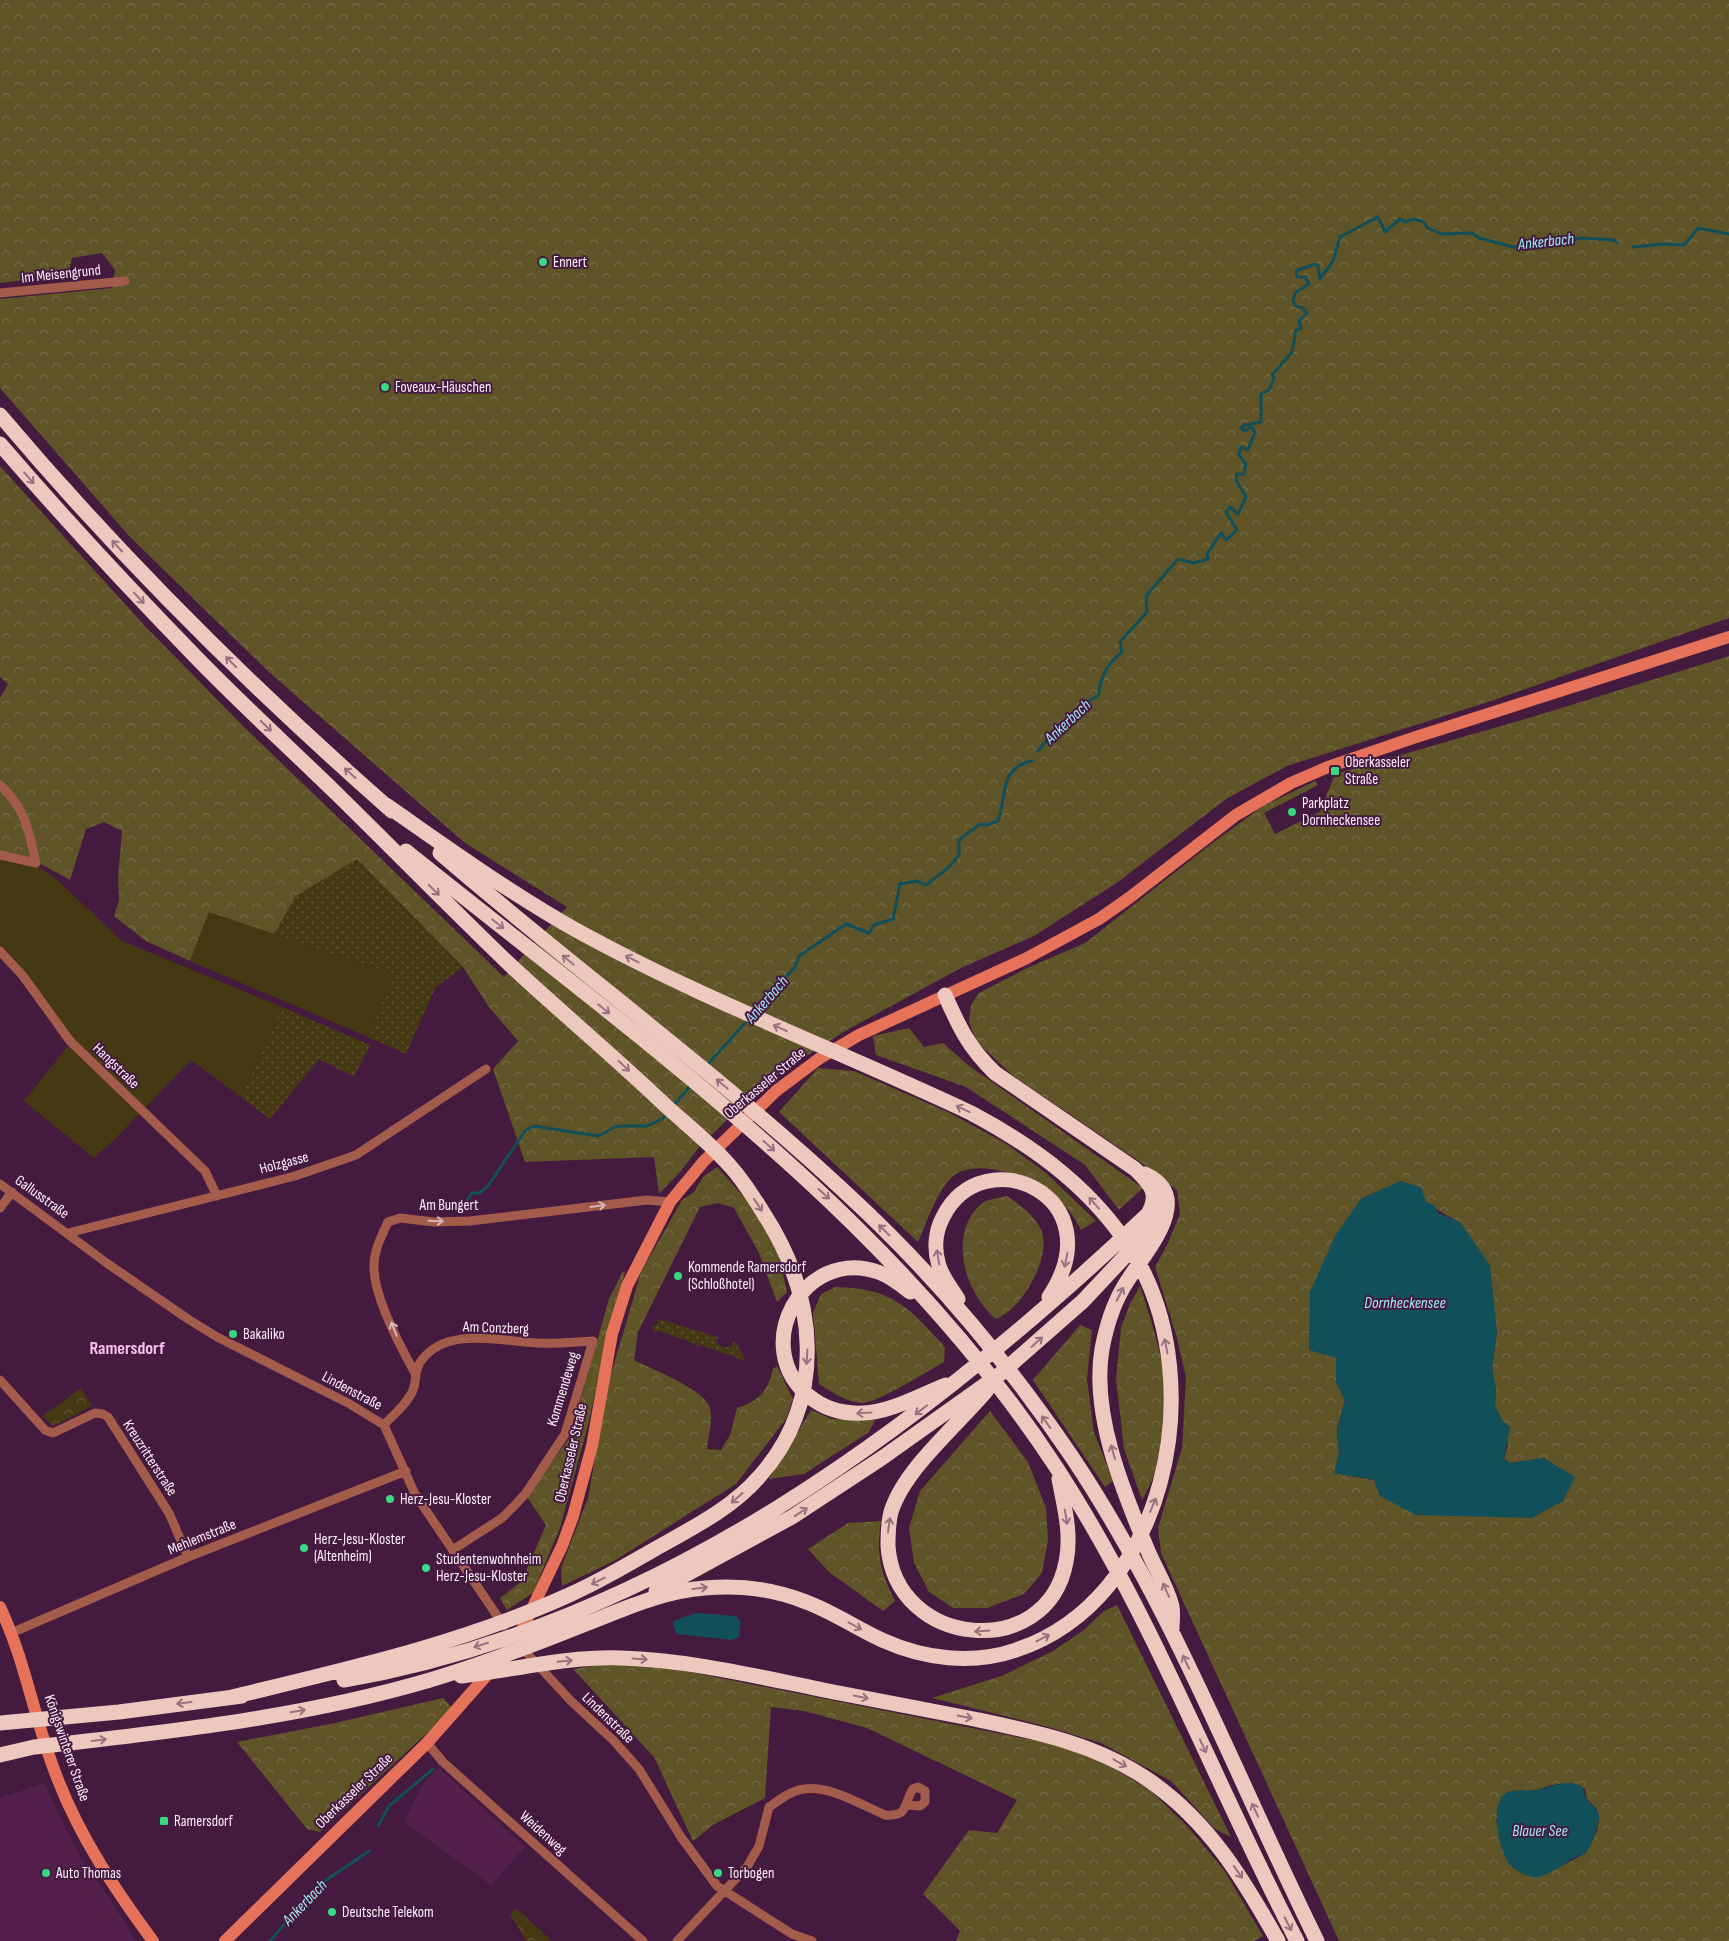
<svg xmlns="http://www.w3.org/2000/svg" width="1729" height="1941" viewBox="0 0 1729 1941" font-family="'Sofia Sans Condensed',sans-serif">
  <style>
    .built { fill: #53214b }
    .grass { fill: url(#grass-dots) }
    .forest { fill: url(#forest-crowns); fill-rule: evenodd }
    .park { fill: url(#park-crowns) }
    .garden { fill: #443913 }
    .water { fill: #114f5b }
    .lines { fill: none; stroke-linecap: round; stroke-linejoin: round }
    .stream { stroke: #114f5b; stroke-width: 3 }
    .street { stroke: #a35b4b; stroke-width: 9 }
    .secondary { stroke: #e57259; stroke-width: 12 }
    .highway { stroke: #edc8bf; stroke-width: 15 }
    .oneway { stroke: #99717f }
    .oneway2 { stroke: #dab3b5 }
    .poi-dot { fill: #38d880; stroke: #451a3f; stroke-width: 2 }
    .labels { text-anchor: middle; dominant-baseline: central; stroke-width: 4; stroke-linejoin: round; paint-order: stroke }
    .poi-label { font-size: 15px; fill: #ffeefb; stroke: #451a3f; text-anchor: start }
    .street-label { font-size: 15px; fill: #ffeefb; stroke: #451a3f }
    .water-label { font-size: 16px; font-style: italic; fill: #a3ebfc; stroke: #451a3f }
    .quarter-label { font-size: 18px; font-weight: bold; fill: #f9c2ee; stroke: #451a3f }
  </style>
  <defs>
    <pattern id="grass-dots" width="8" height="8" patternUnits="userSpaceOnUse" patternTransform="scale(1.25)"><rect width="8" height="8" fill="#443913"/><path d="M2 2h.1M6 6h.1" fill="none" stroke="#605636" stroke-width="1.8" stroke-linecap="round"/></pattern>
    <pattern id="forest-crowns" width="20" height="18" patternUnits="userSpaceOnUse" patternTransform="scale(1.25)"><rect width="20" height="18" fill="#5f5328"/><path d="M2 6a3 3 0 1 1 6 0M12 15a3 3 0 1 1 6 0" fill="none" stroke="#776c48"/></pattern>
    <pattern id="park-crowns" width="20" height="18" patternUnits="userSpaceOnUse" patternTransform="scale(1.25)"><rect width="20" height="18" fill="#443913"/><path d="M2 6a3 3 0 1 1 6 0M12 15a3 3 0 1 1 6 0" fill="none" stroke="#605636"/></pattern>
  </defs>
  <rect width="100%" height="100%" fill="#451a3f"/>
  <path class="built" d="M438,1767L525,1847L491,1885L404,1822L421,1787Z
    M45,1783L50,1797L79,1855L105,1891L136,1941H0V1798Z"/>
  <path class="grass" d="M357,859L463,967L435,988L406,1054L368,1037L394,974L274,934L296,896Z
    M282,1007L370,1045L354,1077L319,1059L270,1119L241,1097Z
    M658,1319L718,1337L716,1342L723,1347H731L733,1342L737,1344L746,1361L701,1345L699,1347L696,1346V1344L660,1331L654,1332L652,1327L657,1324Z"/>
  <path class="forest" d="M0,0H1729V618L1491,701L1287,766L1226,799L1118,882L1034,936L961,968L845,1031L767,1082L699,1147L681,1171L659,1194L654,1157L525,1162L493,1069L518,1041L489,1007L463,967L357,859L296,896L274,934L209,913L190,961L146,941L114,916L119,900L118,876L122,831L104,822L86,829L70,880L37,862L0,852V698L8,684L0,677V466L144,625L244,727L504,977L567,907L465,843L270,673L130,537L0,388V299L112,288L115,270L102,253L72,258L68,275L0,283Z
    M1729,656V1941H1339L1161,1553L1158,1528L1182,1448L1186,1378L1177,1338L1155,1267L1168,1243L1180,1214L1177,1190L1143,1164L1012,1075L977,1042L969,1022L971,1005L979,993L1025,969L1085,943L1211,844L1263,806L1315,781L1318,785L1264,813L1275,834L1320,812L1335,774L1529,718ZM1401,1181C1421,1198 1437,1212 1460,1222L1497,1331L1492,1368L1496,1390L1495,1407L1502,1420L1508,1445L1504,1459L1510,1463L1544,1458L1380,1496L1374,1480L1335,1473L1339,1453L1337,1429L1345,1400L1336,1382V1358L1310,1292L1361,1199ZM1572,1783L1585,1789L1587,1799L1596,1808L1599,1816L1597,1831L1586,1853L1550,1872L1503,1851L1496,1820L1519,1791H1534L1551,1785Z
    M909,1028L924,1047L943,1043L968,1065L1143,1188L1119,1210L1085,1165L966,1087L876,1055L873,1036Z
    M818,1068L854,1071L950,1113L1005,1143L1045,1172L1096,1221L1081,1230C1075,1218 1067,1206 1055,1197C1033,1179 973,1153 949,1180C935,1196 927,1222 918,1242L779,1112Z
    M717,1167L753,1207L778,1253L787,1292L777,1302L759,1253L734,1208L718,1203L700,1207L638,1332L634,1360C651,1369 702,1388 709,1406C714,1418 708,1436 707,1449L721,1450L730,1435L737,1408C759,1401 768,1391 773,1369L777,1366L793,1399L786,1419L736,1484L614,1561L562,1586L561,1568L588,1498L607,1388L641,1272L682,1200L694,1192L703,1177Z
    M1007,1196C1021,1206 1035,1215 1042,1232C1051,1259 1021,1310 996,1319C965,1294 947,1234 981,1204C987,1199 999,1198 1007,1196Z
    M623,1271L625,1273L614,1307L588,1425L560,1528L533,1593L507,1610L500,1598L521,1582L546,1525L527,1497L570,1437L609,1299Z
    M1140,1286C1165,1361 1184,1427 1142,1500L1124,1449L1116,1379L1121,1328L1130,1304Z
    M835,1287C893,1288 908,1307 945,1347L944,1362C930,1370 875,1404 862,1403C846,1402 832,1392 819,1384L813,1313L821,1294Z
    M1080,1325L1092,1330L1087,1379L1094,1432L1113,1481L1105,1487L1033,1380Z
    M811,1410L832,1419L875,1420L869,1432L804,1474L769,1479Z
    M990,1411L1028,1462L1046,1508L1048,1540L1042,1573L1024,1594L987,1608H953L929,1592L914,1563L909,1528L920,1491Z
    M881,1521C876,1554 880,1571 895,1601L883,1611L829,1572L808,1549L848,1523Z
    M1117,1605L1231,1837L1215,1829L1171,1781L1101,1743L1045,1726L932,1698L1004,1675L1053,1651L1084,1630L1104,1611Z
    M606,1664L670,1668L1047,1743L1098,1759L1151,1791L1187,1826L1224,1870L1263,1936L1254,1941H956L960,1931L923,1894L969,1830L997,1833L1017,1800L867,1728L804,1711L771,1707L765,1798L713,1825L693,1841L654,1757L573,1669Z
    M443,1698L453,1709L320,1832L307,1829L237,1742L335,1723Z"/>
  <path class="park" d="M81,1388L92,1406L53,1426L43,1416Z
    M516,1908L552,1941H527L510,1915Z"/>
  <path class="garden" d="M0,857L36,865L54,877L122,941L282,1007L241,1097L191,1060L114,1140L94,1158L24,1101L72,1041L9,952L0,946Z
    M209,912L394,974L368,1037L190,961Z"/>
  <path class="water" d="M1401,1181L1421,1187L1426,1202L1434,1205L1438,1213L1460,1222L1490,1265L1497,1331L1492,1368L1496,1390L1495,1407L1502,1420L1510,1427L1504,1459L1510,1463L1544,1458L1575,1477L1563,1501L1532,1518L1416,1515L1380,1496L1374,1480L1334,1473L1339,1453L1337,1429L1345,1400L1336,1382V1358L1309,1350L1310,1292L1335,1236L1361,1199Z
    M696,1613L736,1616L741,1622L739,1637L732,1640L677,1634L673,1627L674,1621Z
    M1565,1783C1590,1784 1579,1788 1588,1801C1592,1806 1598,1809 1599,1816C1600,1823 1590,1850 1584,1854C1581,1856 1577,1856 1574,1858C1560,1865 1545,1881 1529,1876C1524,1875 1516,1870 1512,1867C1500,1856 1488,1804 1506,1793C1515,1788 1526,1792 1535,1790C1545,1789 1554,1784 1565,1783Z"/>
  <g class="lines">
    <path class="stream" d="M1633,247L1664,244L1684,245L1698,228L1729,234
      M1038,751C1054,731 1074,707 1098,696C1102,675 1105,666 1122,652L1120,642L1147,612L1146,596L1178,559L1194,563L1208,559L1207,554L1221,533L1226,540L1237,530L1226,512L1230,507L1238,514L1246,497L1236,480L1237,474H1244L1246,464L1239,455L1241,447L1248,450L1255,432L1251,427L1244,431L1241,428L1245,425L1261,422V394L1269,390L1274,378L1272,375L1292,352L1296,330L1301,328L1299,321L1307,313L1303,308L1295,306L1293,299L1296,292L1309,284L1305,277H1297L1296,271L1315,264L1318,266L1320,279L1333,261L1340,237L1378,217L1385,232L1400,219L1405,222L1414,219L1424,222L1428,228L1441,234L1472,233L1479,238L1513,247L1562,244L1580,238L1614,240L1617,243
      M755,1011L795,967L799,956L846,924L869,933L874,925L893,919L900,884L917,881L926,885L949,867L959,855V840L980,824L987,825L998,821C1007,795 999,768 1032,761
      M707,1065L748,1020
      M673,1106L692,1084
      M456,1210L466,1202L472,1193H480L488,1186L525,1131L534,1126L598,1136L617,1126H647L662,1119L668,1113
      M378,1826L389,1806L433,1769
      M270,1941L319,1885L369,1851"/>
    <path class="street" d="M0,293L125,281
      M0,785C27,811 28,829 36,863L0,855
      M0,951L23,976L70,1041L205,1171L217,1196
      M0,1184L108,1264L188,1319L217,1337L348,1403L384,1425L415,1494L504,1626
      M0,1208L12,1192
      M68,1233L295,1176L356,1155L486,1069
      M415,1373C401,1348 375,1298 374,1269C373,1252 381,1237 388,1222L400,1218L434,1222L470,1221L647,1200L670,1202
      M0,1380L45,1430L53,1433L95,1413L103,1414L108,1417L169,1513L188,1557
      M384,1425C394,1414 408,1403 413,1390C417,1380 414,1370 421,1361C446,1326 500,1341 536,1343C555,1344 573,1342 593,1341L565,1434L526,1493L515,1505L502,1518L454,1549
      M11,1633L188,1557L406,1471
      M520,1646L571,1701L613,1740L639,1769L681,1837L717,1886L792,1934L812,1941
      M427,1743L443,1762L643,1941
      M677,1941L747,1867L759,1846L769,1807C776,1803 782,1797 789,1794C818,1777 857,1803 885,1815C910,1817 903,1803 913,1789L918,1787L925,1791V1802L920,1806L908,1805"/>
    <path class="secondary" d="M0,1607C26,1662 35,1724 58,1780C81,1839 116,1891 153,1941
      M225,1941L427,1743L516,1642L562,1546L573,1516L592,1446L612,1334L627,1286L670,1202L704,1161L776,1091L820,1058L859,1035L1025,959L1099,919L1129,898L1236,815L1291,783L1328,767L1413,738L1729,637"/>
    <path class="highway" d="M0,415C120,557 253,689 392,811
      M0,444C62,516 126,585 192,653C239,702 290,748 339,796C395,851 450,907 506,961C558,1010 614,1056 666,1106C687,1125 711,1144 730,1166C743,1180 754,1198 764,1214C817,1296 828,1400 759,1477C731,1509 692,1528 655,1549C627,1565 599,1582 569,1595C461,1644 347,1669 232,1697
      M406,851C638,1038 890,1213 1056,1467C1153,1616 1215,1784 1297,1941
      M440,853C573,968 716,1072 845,1192C930,1270 1007,1361 1072,1457C1173,1608 1237,1779 1317,1941
      M1145,1174C1199,1199 1140,1257 1123,1288C1112,1307 1106,1328 1102,1349C1091,1414 1123,1491 1148,1551C1155,1568 1166,1585 1171,1603C1174,1610 1172,1621 1172,1629
      M910,1292C900,1284 890,1276 878,1272C803,1246 748,1348 810,1397C825,1409 844,1414 863,1413C891,1412 920,1395 946,1385
      M958,1299C951,1288 943,1278 939,1266C934,1250 935,1232 943,1217C983,1137 1116,1196 1049,1297
      M987,1390C958,1425 904,1469 891,1512C888,1523 888,1535 888,1546C895,1648 1047,1663 1066,1562C1072,1534 1064,1506 1059,1479
      M656,1591L792,1517L882,1458L1000,1374L1083,1301L1160,1219L1167,1205
      M461,1676C514,1670 567,1656 621,1658C694,1660 767,1679 839,1693C884,1702 929,1710 974,1719C1036,1732 1097,1744 1150,1781C1209,1822 1244,1880 1278,1941
      M344,1680C657,1626 922,1428 1148,1214C1160,1193 1150,1184 1135,1169L995,1073C969,1048 959,1027 945,995
      M0,1723L119,1712L242,1696
      M0,1755L34,1747C166,1732 301,1718 430,1680C481,1665 533,1645 583,1625C622,1610 662,1591 705,1588C739,1585 774,1589 806,1602C833,1612 856,1628 882,1640C924,1659 972,1665 1016,1650C1166,1600 1210,1386 1136,1258C1097,1192 1037,1148 971,1113C840,1051 703,1000 576,930C510,893 448,848 386,805"/>
  </g>
  <defs><path id="oneway-shaft" d="M-6 0H5M1.5-3L5.5 0L1.5 3" fill="none" stroke-width="1.6" stroke-linecap="round" stroke-linejoin="round" transform="scale(1.25)"/></defs>
  <g class="oneway">
    <use href="#oneway-shaft" transform="translate(29 478) rotate(49)"/>
    <use href="#oneway-shaft" transform="translate(117 546) rotate(-133)"/>
    <use href="#oneway-shaft" transform="translate(139 598) rotate(47)"/>
    <use href="#oneway-shaft" transform="translate(231 662) rotate(-135)"/>
    <use href="#oneway-shaft" transform="translate(266 726) rotate(44)"/>
    <use href="#oneway-shaft" transform="translate(350 773) rotate(-138)"/>
    <use href="#oneway-shaft" transform="translate(434 890) rotate(45)"/>
    <use href="#oneway-shaft" transform="translate(498 924) rotate(39)"/>
    <use href="#oneway-shaft" transform="translate(632 959) rotate(-153)"/>
    <use href="#oneway-shaft" transform="translate(568 960) rotate(-141)"/>
    <use href="#oneway-shaft" transform="translate(604 1009) rotate(39)"/>
    <use href="#oneway-shaft" transform="translate(780 1028) rotate(-156)"/>
    <use href="#oneway-shaft" transform="translate(624 1066) rotate(43)"/>
    <use href="#oneway-shaft" transform="translate(722 1084) rotate(-140)"/>
    <use href="#oneway-shaft" transform="translate(963 1109) rotate(-155)"/>
    <use href="#oneway-shaft" transform="translate(769 1146) rotate(41)"/>
    <use href="#oneway-shaft" transform="translate(824 1194) rotate(42)"/>
    <use href="#oneway-shaft" transform="translate(1094 1203) rotate(-132)"/>
    <use href="#oneway-shaft" transform="translate(758 1205) rotate(56)"/>
    <use href="#oneway-shaft" transform="translate(884 1230) rotate(-136)"/>
    <use href="#oneway-shaft" transform="translate(938 1257) rotate(-100)"/>
    <use href="#oneway-shaft" transform="translate(1066 1260) rotate(102)"/>
    <use href="#oneway-shaft" transform="translate(1120 1294) rotate(-63)"/>
    <use href="#oneway-shaft" transform="translate(1037 1342) rotate(-42)"/>
    <use href="#oneway-shaft" transform="translate(1166 1346) rotate(-101)"/>
    <use href="#oneway-shaft" transform="translate(807 1357) rotate(93)"/>
    <use href="#oneway-shaft" transform="translate(921 1410) rotate(142)"/>
    <use href="#oneway-shaft" transform="translate(864 1413) rotate(177)"/>
    <use href="#oneway-shaft" transform="translate(1046 1422) rotate(-126)"/>
    <use href="#oneway-shaft" transform="translate(1113 1452) rotate(-106)"/>
    <use href="#oneway-shaft" transform="translate(737 1498) rotate(139)"/>
    <use href="#oneway-shaft" transform="translate(1153 1505) rotate(-68)"/>
    <use href="#oneway-shaft" transform="translate(801 1512) rotate(-33)"/>
    <use href="#oneway-shaft" transform="translate(1066 1517) rotate(80)"/>
    <use href="#oneway-shaft" transform="translate(889 1525) rotate(-82)"/>
    <use href="#oneway-shaft" transform="translate(598 1581) rotate(153)"/>
    <use href="#oneway-shaft" transform="translate(700 1588) rotate(-7)"/>
    <use href="#oneway-shaft" transform="translate(1166 1590) rotate(-114)"/>
    <use href="#oneway-shaft" transform="translate(855 1626) rotate(28)"/>
    <use href="#oneway-shaft" transform="translate(982 1631) rotate(176)"/>
    <use href="#oneway-shaft" transform="translate(1043 1638) rotate(-27)"/>
    <use href="#oneway-shaft" transform="translate(481 1645) rotate(163)"/>
    <use href="#oneway-shaft" transform="translate(640 1659) rotate(4)"/>
    <use href="#oneway-shaft" transform="translate(565 1661) rotate(-5)"/>
    <use href="#oneway-shaft" transform="translate(1186 1662) rotate(-115)"/>
    <use href="#oneway-shaft" transform="translate(861 1697) rotate(11)"/>
    <use href="#oneway-shaft" transform="translate(184 1703) rotate(173)"/>
    <use href="#oneway-shaft" transform="translate(298 1711) rotate(-10)"/>
    <use href="#oneway-shaft" transform="translate(965 1717) rotate(11)"/>
    <use href="#oneway-shaft" transform="translate(99 1740) rotate(-7)"/>
    <use href="#oneway-shaft" transform="translate(1203 1746) rotate(65)"/>
    <use href="#oneway-shaft" transform="translate(1120 1763) rotate(29)"/>
    <use href="#oneway-shaft" transform="translate(1255 1810) rotate(-115)"/>
    <use href="#oneway-shaft" transform="translate(1238 1872) rotate(55)"/>
    <use href="#oneway-shaft" transform="translate(1288 1924) rotate(63)"/>
  </g>
  <g class="oneway2">
    <use href="#oneway-shaft" transform="translate(598 1206) rotate(-8)"/>
    <use href="#oneway-shaft" transform="translate(436 1221) rotate(2)"/>
    <use href="#oneway-shaft" transform="translate(394 1329) rotate(-111)"/>
  </g>
  <g class="poi-dot">
    <circle cx="543" cy="262" r="5"/>
    <circle cx="385" cy="387" r="5"/>
    <rect x="1330" y="766" width="10" height="10" rx="2.5"/>
    <circle cx="1292" cy="812" r="5"/>
    <circle cx="678" cy="1276" r="5"/>
    <circle cx="233" cy="1334" r="5"/>
    <circle cx="390" cy="1499" r="5"/>
    <circle cx="304" cy="1548" r="5"/>
    <circle cx="426" cy="1568" r="5"/>
    <rect x="159" y="1816" width="10" height="10" rx="2.5"/>
    <circle cx="46" cy="1873" r="5"/>
    <circle cx="718" cy="1873" r="5"/>
    <circle cx="332" cy="1912" r="5"/>
  </g>
  <g class="labels">
    <g class="poi-label">
      <text x="553" y="262">Ennert</text>
      <text x="395" y="387">Foveaux-Häuschen</text>
      <text x="1345" y="762">Oberkasseler<tspan x="1345" dy="17">Straße</tspan></text>
      <text x="1302" y="803">Parkplatz<tspan x="1302" dy="17">Dornheckensee</tspan></text>
      <text x="688" y="1267">Kommende Ramersdorf<tspan x="688" dy="17">(Schloßhotel)</tspan></text>
      <text x="243" y="1334">Bakaliko</text>
      <text x="400" y="1499">Herz-Jesu-Kloster</text>
      <text x="314" y="1539">Herz-Jesu-Kloster<tspan x="314" dy="17">(Altenheim)</tspan></text>
      <text x="436" y="1559">Studentenwohnheim<tspan x="436" dy="17">Herz-Jesu-Kloster</tspan></text>
      <text x="174" y="1821">Ramersdorf</text>
      <text x="56" y="1873">Auto Thomas</text>
      <text x="728" y="1873">Torbogen</text>
      <text x="342" y="1912">Deutsche Telekom</text>
    </g>
    <g class="street-label">
      <text transform="translate(61 274) rotate(-6)">Im Meisengrund</text>
      <text transform="translate(116 1066) rotate(44)">Hangstraße</text>
      <text transform="translate(765 1083) rotate(-40)">Oberkasseler Straße</text>
      <text transform="translate(284 1163) rotate(-15)">Holzgasse</text>
      <text transform="translate(42 1197) rotate(36)">Gallusstraße</text>
      <text x="449" y="1205">Am Bungert</text>
      <text transform="translate(496 1328) rotate(2)">Am Conzberg</text>
      <text transform="translate(563 1389) rotate(-73)">Kommendeweg</text>
      <text transform="translate(352 1391) rotate(28)">Lindenstraße</text>
      <text transform="translate(571 1453) rotate(-77)">Oberkasseler Straße</text>
      <text transform="translate(150 1458) rotate(57)">Kreuzritterstraße</text>
      <text transform="translate(202 1537) rotate(-22)">Mehlemstraße</text>
      <text transform="translate(608 1718) rotate(44)">Lindenstraße</text>
      <text transform="translate(67 1748) rotate(71)">Königswinterer Straße</text>
      <text transform="translate(354 1791) rotate(-44)">Oberkasseler Straße</text>
      <text transform="translate(543 1833) rotate(42)">Weidenweg</text>
    </g>
    <g class="water-label">
      <text transform="translate(1546 242) rotate(-6)">Ankerbach</text>
      <text transform="translate(1068 722) rotate(-43)">Ankerbach</text>
      <text transform="translate(767 1000) rotate(-49)">Ankerbach</text>
      <text x="1405" y="1303">Dornheckensee</text>
      <text x="1540" y="1831">Blauer See</text>
      <text transform="translate(305 1903) rotate(-46)">Ankerbach</text>
    </g>
    <g class="quarter-label">
      <text x="127" y="1348">Ramersdorf</text>
    </g>
  </g>
</svg>
